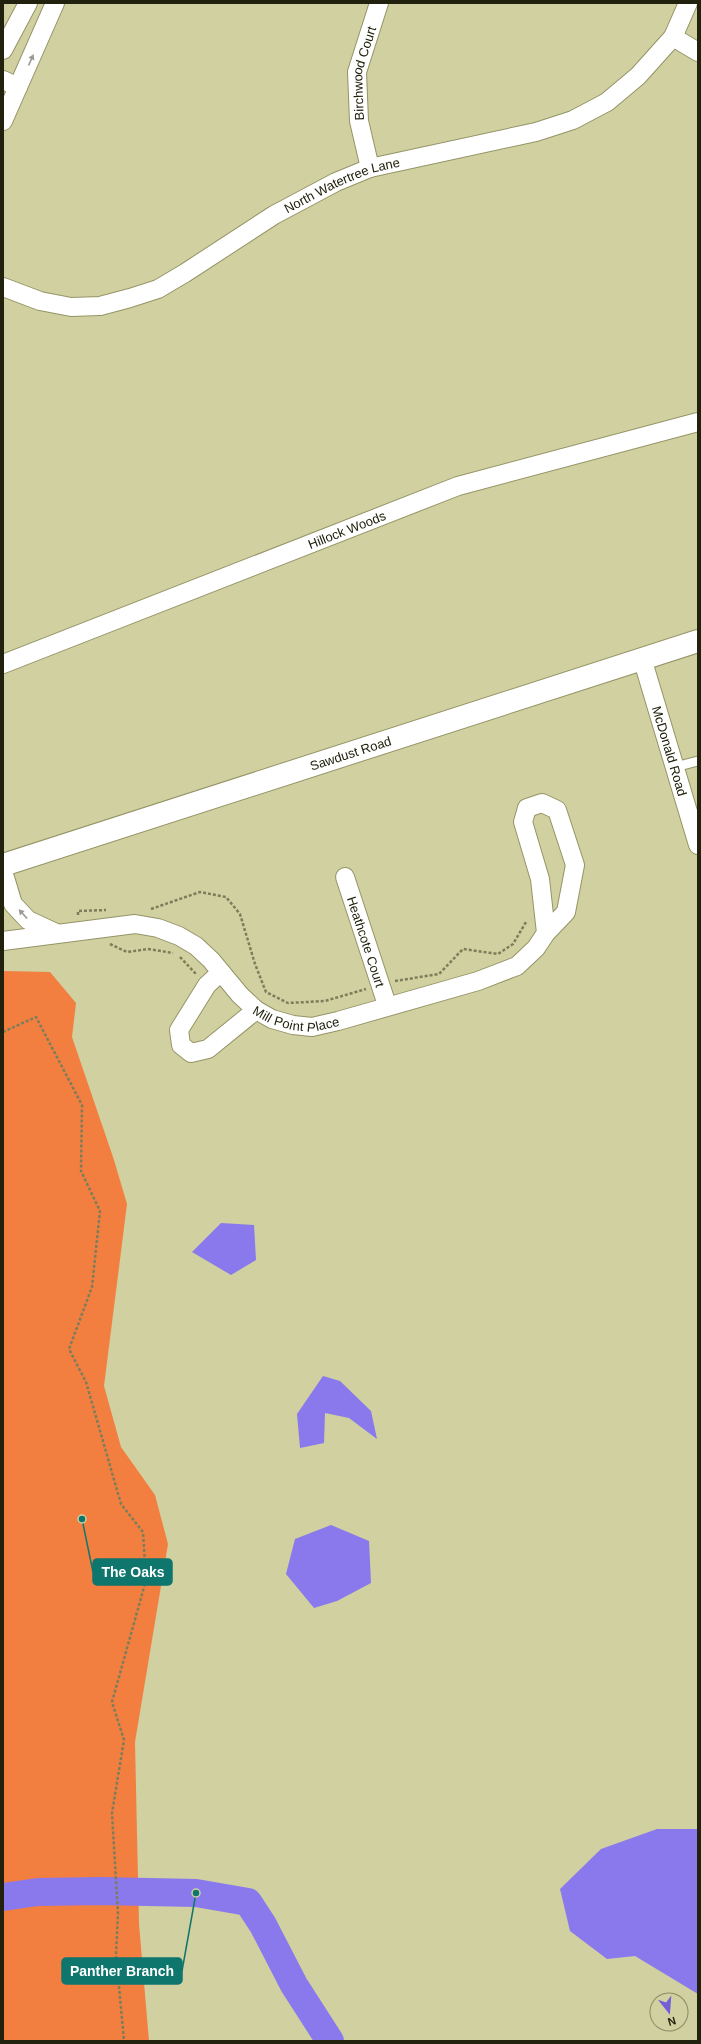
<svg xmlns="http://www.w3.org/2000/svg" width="701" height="2044" viewBox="0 0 701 2044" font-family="Helvetica,sans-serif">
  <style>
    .green { fill: #f27f40 }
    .water { fill: #8979ec }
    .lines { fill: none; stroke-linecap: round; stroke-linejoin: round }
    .river { stroke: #8979ec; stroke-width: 28 }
    .service-casing { stroke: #959467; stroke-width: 11 }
    .minor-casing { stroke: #959467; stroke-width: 20 }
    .tertiary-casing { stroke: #959467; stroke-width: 24 }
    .path { stroke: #7d7d5b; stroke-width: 2.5; stroke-dasharray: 3 2; stroke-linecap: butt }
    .service { stroke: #fff; stroke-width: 9 }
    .minor { stroke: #fff; stroke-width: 18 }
    .tertiary { stroke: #fff; stroke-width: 22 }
    .oneway { fill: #9b9b93 }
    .labels { text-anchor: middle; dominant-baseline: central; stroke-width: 3; stroke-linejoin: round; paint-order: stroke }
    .street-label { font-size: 13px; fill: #21210e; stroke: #d0d0a0 }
    .leader { fill: none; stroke: #0f766e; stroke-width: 1.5 }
    .callout-dot { fill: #0f766e; stroke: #d0d0a0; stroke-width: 1.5 }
    .callout { fill: #0f766e; stroke: #0f766e; stroke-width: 1.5 }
    .callout-label { font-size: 14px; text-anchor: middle; font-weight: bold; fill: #fff }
  </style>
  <rect width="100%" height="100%" fill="#d0d0a0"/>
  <path class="green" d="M3,971L50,972L76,1003L72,1037L114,1160L127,1204L104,1386L121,1447L155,1495L168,1544L135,1742L139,1924L149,2041H3Z"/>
  <path class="water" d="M221,1223L254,1225L256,1260L231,1275L192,1252Z
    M323,1376L340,1381L371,1411L377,1439L349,1418L325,1413L324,1443L300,1448L297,1414Z
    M331,1525L369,1541L371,1583L337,1601L314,1608L286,1574L295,1539Z
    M657,1829H698V1994L635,1956L607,1959L570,1931L560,1889L601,1849Z"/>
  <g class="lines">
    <path class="river" d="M3,1897L38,1892L100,1891L196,1893L248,1902L263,1925L294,1985L330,2041"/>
    <g class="service-casing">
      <path id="service" d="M675,767L698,761"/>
    </g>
    <g class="minor-casing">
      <g id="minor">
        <path d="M673,37L698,52"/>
        <path d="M3,50L28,3"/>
        <path d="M3,80L18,87"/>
        <path d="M3,121L55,3"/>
        <path id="s1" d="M370,168L359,121L357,72L379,3"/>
        <path id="s2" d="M3,287L40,301L71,307L100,306L130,298L158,289L185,273L274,215L336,182L370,168L536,132L573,120L607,102L638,76L673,37L688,3"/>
        <path id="s3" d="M642,658L698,845"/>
        <path id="s4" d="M3,664L458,486L698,422"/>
        <path d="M3,871L13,904L28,920L56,933"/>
        <path id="s5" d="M345,877L387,1005"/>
        <path id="s6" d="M3,941L135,924L158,928L179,936L196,946L211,960L240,995L256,1010L272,1019L293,1025L312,1027L338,1021L478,981L517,966L536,948L546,933L566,912L575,865L557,810L542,803L527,808L523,822L540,879L546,933"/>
        <path d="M221,972L207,985L179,1030L181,1045L191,1053L208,1049L256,1010"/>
      </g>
    </g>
    <g class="tertiary-casing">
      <g id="tertiary">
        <path id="s7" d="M3,865L698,641"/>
      </g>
    </g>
    <path class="path" d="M151,909L200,892L226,897L240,914L255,964L266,992L288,1003L325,1001L366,989
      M78,915V911L106,910
      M110,944L127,952L148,949L173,953
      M180,957L196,974
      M395,981L439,974L463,949L498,954L513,944L526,922
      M3,1032L36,1017L82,1105L81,1171L100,1211L92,1287L69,1349L86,1382L121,1504L143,1532L146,1580L112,1702L124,1740L112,1813L118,1914L116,1954L124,2041"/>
    <use href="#service" class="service"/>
    <use href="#minor" class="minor"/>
    <use href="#tertiary" class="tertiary"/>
  </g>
  <defs><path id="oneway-solid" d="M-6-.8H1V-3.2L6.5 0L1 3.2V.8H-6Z"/></defs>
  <g class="oneway">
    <use href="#oneway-solid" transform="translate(31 60) rotate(-66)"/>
    <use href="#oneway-solid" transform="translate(23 914) rotate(-133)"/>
  </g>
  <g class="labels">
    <g class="street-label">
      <text stroke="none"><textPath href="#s1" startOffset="97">Birchwood Court</textPath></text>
      <text stroke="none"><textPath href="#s2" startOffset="373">North Watertree Lane</textPath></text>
      <text stroke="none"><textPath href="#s4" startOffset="369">Hillock Woods</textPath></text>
      <text stroke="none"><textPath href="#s3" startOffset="97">McDonald Road</textPath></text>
      <text stroke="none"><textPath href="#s7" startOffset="365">Sawdust Road</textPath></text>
      <text stroke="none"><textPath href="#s5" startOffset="68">Heathcote Court</textPath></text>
      <text stroke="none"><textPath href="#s6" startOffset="329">Mill Point Place</textPath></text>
    </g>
  </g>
  <path class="leader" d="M82 1519L93 1572M196 1893L182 1971"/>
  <g class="callout-dot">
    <circle cx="82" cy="1519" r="4"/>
    <circle cx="196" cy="1893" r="4"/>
  </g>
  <g class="callout">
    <rect x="93" y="1559" width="79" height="26" rx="4"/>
    <rect x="62" y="1958" width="120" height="26" rx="4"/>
  </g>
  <g class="callout-label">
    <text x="133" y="1577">The Oaks</text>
    <text x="122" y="1976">Panther Branch</text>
  </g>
  <rect width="701" height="2044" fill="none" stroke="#21210e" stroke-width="8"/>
  <g transform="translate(669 2012) rotate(163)"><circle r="19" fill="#d0d0a0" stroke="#8a8a66"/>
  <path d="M0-3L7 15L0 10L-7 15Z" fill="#735ed8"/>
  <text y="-6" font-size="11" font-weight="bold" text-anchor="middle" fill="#21210e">N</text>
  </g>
</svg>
